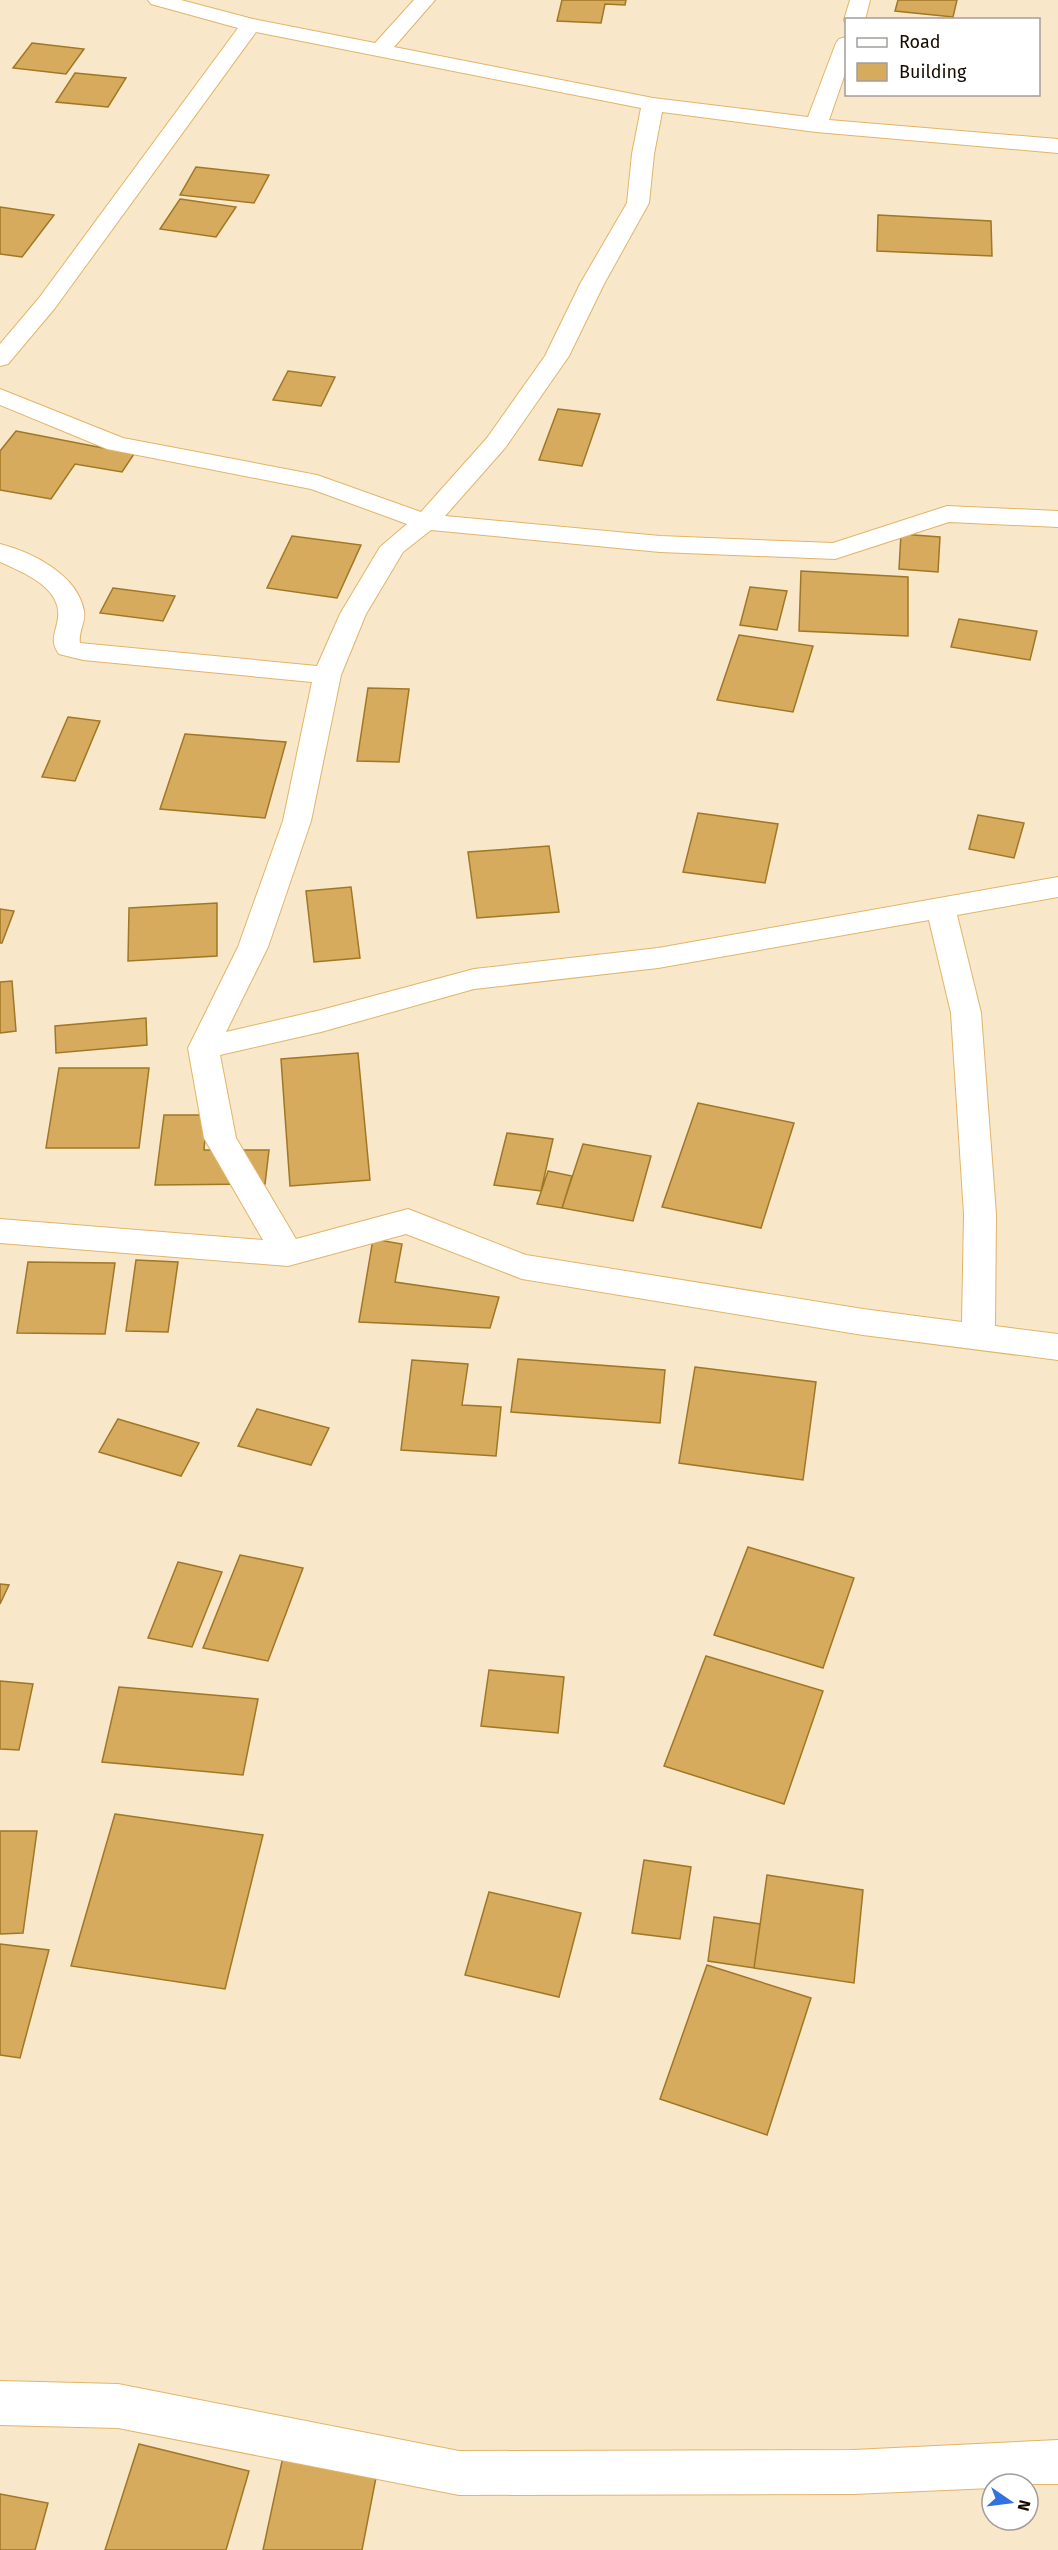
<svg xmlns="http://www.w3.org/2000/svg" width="1058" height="2550" viewBox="0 0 1058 2550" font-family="'Fira Sans',sans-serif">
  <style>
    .building { fill: #d7ab5e; stroke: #a07724; stroke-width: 1.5 }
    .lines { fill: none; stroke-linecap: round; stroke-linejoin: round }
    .street-casing { stroke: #e1b568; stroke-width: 2 }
    .street { fill: #fff; fill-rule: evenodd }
  </style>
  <rect width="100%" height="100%" fill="#f9e7ca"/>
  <path class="building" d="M562,0H626L625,5L605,4L601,23L557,21Z
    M898,0H957L953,17L895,11Z
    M32,43L84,49L66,74L13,68Z
    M75,73L126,78L108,107L56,102Z
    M196,167L269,175L254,203L180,195Z
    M180,199L236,207L216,237L160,229Z
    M0,207L54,215L22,257L0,254Z
    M878,215L991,221L992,256L877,251Z
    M288,371L335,377L321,406L273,400Z
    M558,409L600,414L582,466L539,460Z
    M16,431L134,454L122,472L75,464L51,499L0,490V451Z
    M901,534L940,537L938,572L899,569Z
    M292,536L361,545L337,598L267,588Z
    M801,571L908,577V636L799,631Z
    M750,587L787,591L777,630L740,625Z
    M113,588L175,596L163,621L100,613Z
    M959,619L1037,631L1030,660L951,647Z
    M739,635L813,646L793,712L717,700Z
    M368,688L409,689L399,762L357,761Z
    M68,717L100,721L75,781L42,777Z
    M185,734L286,742L265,818L160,809Z
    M698,813L778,824L765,883L683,872Z
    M978,815L1024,823L1014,858L969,849Z
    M549,846L559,912L477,918L468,852Z
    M351,887L360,958L314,962L306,891Z
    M217,903V956L128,961L129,908Z
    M0,909L14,911L2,943H0Z
    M12,981L16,1031L0,1033V982Z
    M146,1018L147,1045L56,1053L55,1026Z
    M358,1053L370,1180L290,1186L281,1059Z
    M59,1068H149L139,1148H46Z
    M698,1103L794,1123L761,1228L662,1207Z
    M164,1115H207L204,1150H269L265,1184L155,1185Z
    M507,1133L553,1139L541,1191L494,1185Z
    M583,1144L651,1156L633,1221L562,1208Z
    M548,1171L572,1176L562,1208L537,1204Z
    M373,1239L402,1244L395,1282L499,1297L490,1328L359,1322Z
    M136,1260L178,1262L168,1332L126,1331Z
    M28,1262L115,1263L105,1334L17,1333Z
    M518,1359L665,1370L660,1423L511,1412Z
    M412,1360L468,1364L462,1405L501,1407L496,1456L401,1450Z
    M695,1367L816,1382L803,1480L679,1463Z
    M257,1409L329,1428L311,1465L238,1446Z
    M118,1419L199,1443L181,1476L99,1452Z
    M748,1547L854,1578L823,1668L714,1635Z
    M240,1555L303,1568L268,1661L203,1648Z
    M178,1562L222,1572L192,1647L148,1638Z
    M0,1584L9,1585L0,1604Z
    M706,1656L823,1691L784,1804L664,1766Z
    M489,1670L564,1677L558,1733L481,1726Z
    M0,1681L33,1684L19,1750L0,1749Z
    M119,1687L258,1699L243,1775L102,1762Z
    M115,1814L263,1835L225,1989L71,1966Z
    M0,1831H37L23,1933L0,1934Z
    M644,1860L691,1867L680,1939L632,1933Z
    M767,1875L863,1890L854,1983L754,1968Z
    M489,1892L581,1913L559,1997L465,1975Z
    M714,1917L760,1924L754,1968L708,1961Z
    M0,1944L49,1950L20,2058L0,2055Z
    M707,1965L811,1998L767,2135L660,2099Z
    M139,2444L249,2471L226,2550H105Z
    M284,2452L378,2467L362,2550H263Z
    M0,2494L48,2503L35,2550H0Z"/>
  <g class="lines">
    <g class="street-casing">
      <path id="street" d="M148,0H181L253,19L375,43L414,0H435L394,47L653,98L808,117L836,43L839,39L846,37V71L829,120L1058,139V153L816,132L662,112L654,154L649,203L604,284L569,356L505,448L445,516L660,536L833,543L947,506L1058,511V527L949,522L835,559L660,552L431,530L403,552L366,614L341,675L311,821L268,947L226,1032L321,1010L474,969L658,948L1058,877V897L957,915L981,1013L996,1214L995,1326L1058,1334V1360L863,1335L522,1279L406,1234L288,1266L0,1243V1219L263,1240L204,1138L188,1048L238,947L283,821L312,682L83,660L59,654C49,640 56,633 58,618C62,587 22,572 0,562V544C32,552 78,575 84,611C86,622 78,632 80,643L317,666L340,614L380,547L407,524L311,489L107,449L0,405V389L123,438L317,475L421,512L487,438L545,356L580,284L627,203L632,154L641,108L256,32L55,308L8,364L0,366V344L39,298L238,28L151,4ZM929,920L951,1013L964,1214L962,1322L863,1309L526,1255L408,1209L296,1239L236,1138L220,1055L321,1032L474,989L658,968Z
        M850,0H870L865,20H846V24L844,20Z
        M0,2381L118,2384L459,2451L853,2450L1058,2440V2484H992V2488L853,2494L459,2495L118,2428L0,2425Z"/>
    </g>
    <use href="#street" class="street"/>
  </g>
  <rect x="845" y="18" width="195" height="78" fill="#ffffff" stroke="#a29d99" stroke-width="1.5"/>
  <rect x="857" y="38" width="30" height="9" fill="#ffffff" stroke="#a29d99" stroke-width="1.5"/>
  <text x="899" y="48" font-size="18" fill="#170b00">Road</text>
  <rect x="857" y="63" width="30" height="18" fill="#d7ab5e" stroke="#a29d99" stroke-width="1.5"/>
  <text x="899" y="78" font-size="18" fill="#170b00">Building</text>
  <g transform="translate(1010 2502) rotate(104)"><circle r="28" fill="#ffffff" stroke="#a29d99" stroke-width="1.5"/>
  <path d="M0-4.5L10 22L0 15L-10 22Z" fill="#3272e0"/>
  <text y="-9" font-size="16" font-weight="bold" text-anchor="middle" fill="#170b00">N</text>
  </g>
</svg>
